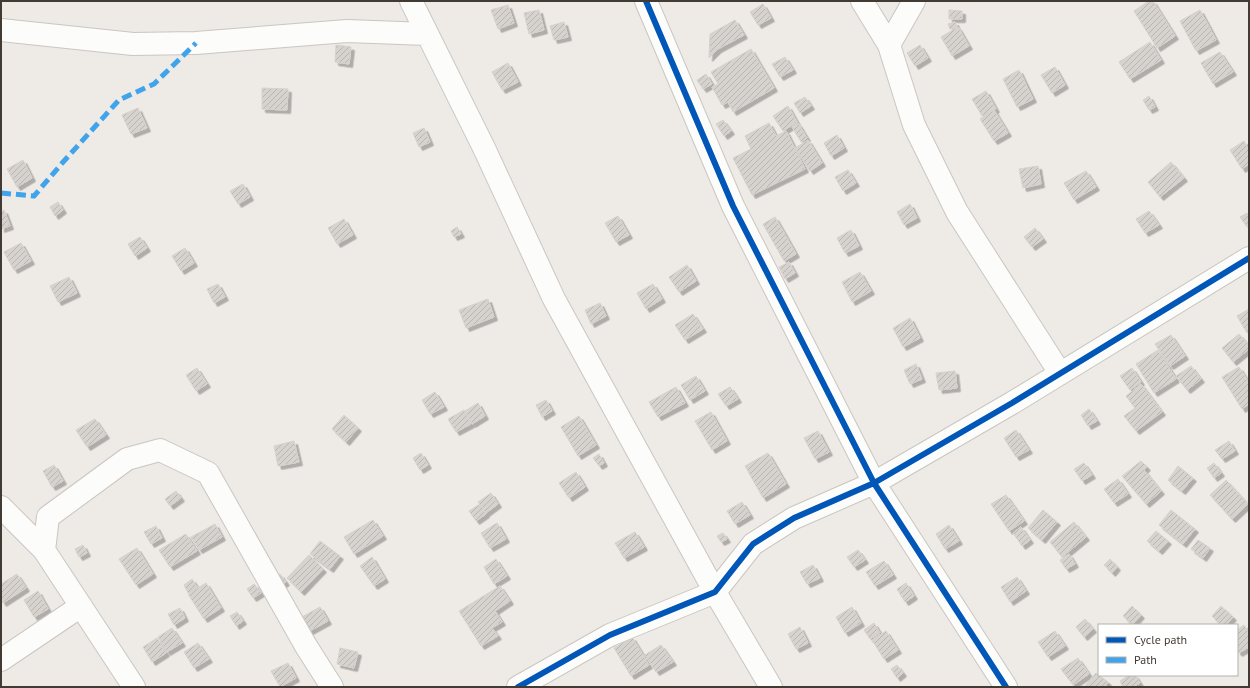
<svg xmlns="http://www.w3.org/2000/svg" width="1250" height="688" viewBox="0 0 1250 688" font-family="'PT Sans',sans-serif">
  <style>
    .building { fill: url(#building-hatch); stroke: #d6d1cc; filter: url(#shadow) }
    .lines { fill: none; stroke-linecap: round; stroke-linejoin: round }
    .street-casing { stroke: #cac6c2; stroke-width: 24 }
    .street { stroke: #fcfcfb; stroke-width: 22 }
    .quiet { stroke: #3fa4eb; stroke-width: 5; stroke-dasharray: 10 5; stroke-linecap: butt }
    .cycleway-casing { stroke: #fff; stroke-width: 8 }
    .cycleway { stroke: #0057b8; stroke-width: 6 }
  </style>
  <defs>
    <pattern id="building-hatch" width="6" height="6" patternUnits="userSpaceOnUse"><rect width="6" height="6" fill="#d6d2cd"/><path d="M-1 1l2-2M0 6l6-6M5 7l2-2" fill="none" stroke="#b9b5b0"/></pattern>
    <filter id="shadow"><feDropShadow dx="3.5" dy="3.5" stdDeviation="0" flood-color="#0004"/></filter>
  </defs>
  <rect width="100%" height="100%" fill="#eeeae6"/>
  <path class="building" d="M1149,1H1153L1175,36L1157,48L1134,11Z
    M763,4L771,18L758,25L750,12Z
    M508,5L514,23L498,29L491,10Z
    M539,10L544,30L529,34L524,13Z
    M949,10L962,11V19H949Z
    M1200,10L1216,40L1196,51L1180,21Z
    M735,20L744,35L718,49L709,58L710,34Z
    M564,22L568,37L554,40L550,26Z
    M955,22L957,27L950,29L948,24Z
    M958,27L969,46L952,56L941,37Z
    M1150,42L1161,60L1130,79L1119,62Z
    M336,45L351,47L349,64L335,62Z
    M920,45L928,58L915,66L907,53Z
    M751,49L774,88L733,112L728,102L722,105L712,87L718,84L711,72Z
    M1220,52L1233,72L1213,84L1201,63Z
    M785,57L793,70L780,77L772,64Z
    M508,63L518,82L502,90L492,72Z
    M1055,67L1065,85L1052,93L1041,75Z
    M1019,70L1033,99L1017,107L1003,79Z
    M706,74L712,84L703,89L697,80Z
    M262,88L288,89L287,110L262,109Z
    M986,91L996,109L982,116L972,99Z
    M1149,96L1155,107L1149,110L1143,100Z
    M805,97L811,106L800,113L794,103Z
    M788,106L797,122L783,131L773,116Z
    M138,108L147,128L131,134L122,115Z
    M994,110L1008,133L994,141L980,119Z
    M723,120L731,131L724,136L716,124Z
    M769,123L776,136L786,131L805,169L752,195L733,158L751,149L745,136Z
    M798,123L807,138L801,142L792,127Z
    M424,128L430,142L419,147L413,133Z
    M837,135L844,148L831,156L824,143Z
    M808,140L822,163L810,171L795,148Z
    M1244,141L1249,150V164L1242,169L1230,150Z
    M23,160L32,178L17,187L7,169Z
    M1171,162L1184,178L1160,197L1148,182Z
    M1038,166L1041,184L1023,188L1019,169Z
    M848,170L856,183L843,191L835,177Z
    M1086,171L1096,187L1074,200L1064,183Z
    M243,184L250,197L238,204L230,191Z
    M58,202L63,210L55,216L50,207Z
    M910,204L917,218L904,225L897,212Z
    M4,210L10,226L1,229V212Z
    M1149,211L1159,225L1145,233L1136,219Z
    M1247,213L1249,215V226L1247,227L1240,217Z
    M618,216L629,235L616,242L605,223Z
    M775,217L796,254L784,261L763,224Z
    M344,219L353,235L337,244L328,228Z
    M457,227L461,234L454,237L451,231Z
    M1035,228L1043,239L1032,247L1024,237Z
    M851,230L859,246L845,253L837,238Z
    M140,237L147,248L135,256L128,244Z
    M21,243L31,261L14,270L4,252Z
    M185,248L194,263L181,271L172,256Z
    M789,262L795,273L785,279L779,267Z
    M687,265L696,281L679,292L669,277Z
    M860,272L871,291L852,302L842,282Z
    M69,277L77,293L58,302L50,286Z
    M218,284L225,297L214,303L207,289Z
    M653,284L662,299L646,309L637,293Z
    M488,299L494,317L466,328L459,310Z
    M600,303L606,316L591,324L585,310Z
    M1249,309V331L1247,333L1237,316Z
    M693,314L703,329L685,340L675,325Z
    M910,318L920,338L903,347L893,328Z
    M1239,334L1249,345V349L1233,362L1222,348Z
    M1171,335L1185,356L1170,366L1155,344Z
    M1158,350L1176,379L1154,393L1136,364Z
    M916,364L922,379L910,384L904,370Z
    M1191,366L1201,379L1187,390L1176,376Z
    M1239,367L1249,383V404L1242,409L1222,377Z
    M197,368L207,384L196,391L186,375Z
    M1132,368L1141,382L1130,390L1120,376Z
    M955,371L957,388L939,390L936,373Z
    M696,376L705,391L690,400L681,385Z
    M1141,384L1162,412L1136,431L1124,416L1135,408L1126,396Z
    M676,387L685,403L658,417L649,402Z
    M730,387L738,399L726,406L718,394Z
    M435,392L444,407L430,414L422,400Z
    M546,400L552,411L542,417L536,405Z
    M478,403L485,416L472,424L465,411Z
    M1089,409L1097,421L1088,426L1081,415Z
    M464,410L471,424L456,432L448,419Z
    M711,412L727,441L712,450L695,421Z
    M344,415L358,428L346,442L332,429Z
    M579,416L596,445L578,456L561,427Z
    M95,419L106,435L87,447L76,430Z
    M1016,430L1029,450L1016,457L1004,438Z
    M818,431L829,452L815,459L804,438Z
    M294,441L299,462L278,466L274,446Z
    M1229,441L1235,451L1222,459L1215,450Z
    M421,453L428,465L420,470L413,458Z
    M768,453L786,484L763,498L745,466Z
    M599,454L604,463L599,466L593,458Z
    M1141,461L1147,467L1144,470L1161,491L1146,504L1122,476Z
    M1084,463L1092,475L1082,481L1074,469Z
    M1214,463L1221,473L1214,478L1207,468Z
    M54,465L63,481L52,487L43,471Z
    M1178,466L1193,478L1182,491L1168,480Z
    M576,472L585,487L569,498L559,483Z
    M1118,479L1128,494L1114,503L1104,489Z
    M1226,480L1248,504L1232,519L1210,495Z
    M176,491L181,498L170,506L165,499Z
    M491,493L498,504L486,513L478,502Z
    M1006,495L1024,521L1009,531L991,504Z
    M742,502L750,515L735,524L727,511Z
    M480,504L486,514L476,521L469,511Z
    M1043,510L1057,522L1042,540L1028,528Z
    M1171,510L1195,529L1183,544L1159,525Z
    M373,520L383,536L354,554L344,537Z
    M1074,522L1086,537L1062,557L1050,542Z
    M497,523L506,539L490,548L481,533Z
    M215,524L222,537L199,550L191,537Z
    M949,525L959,541L945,549L936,534Z
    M156,526L162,538L151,544L144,532Z
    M1021,527L1030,540L1022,546L1013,533Z
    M1156,531L1168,541L1159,551L1147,541Z
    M635,532L644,547L624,558L615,543Z
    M723,533L727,539L721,542L717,536Z
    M186,534L197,551L170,567L159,550Z
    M1198,540L1210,548L1203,558L1191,549Z
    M320,541L340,556L330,569L310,554Z
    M83,545L87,553L79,557L75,549Z
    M137,548L153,574L136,585L119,559Z
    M858,550L865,560L854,567L847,557Z
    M1069,554L1075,564L1066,569L1060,560Z
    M309,555L323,569L301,592L287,578Z
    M372,557L385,579L374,586L360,566Z
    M496,559L507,576L494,584L484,567Z
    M1110,559L1117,567L1112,573L1104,565Z
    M884,561L893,575L875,586L866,572Z
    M813,565L820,578L807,584L800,572Z
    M17,574L26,588L3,603L1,600V584Z
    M280,574L286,582L279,587L273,578Z
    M1017,577L1026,591L1010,602L1001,587Z
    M192,579L197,587L188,593L184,585Z
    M206,583L221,608L204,619L188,594Z
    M906,583L914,596L905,602L897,589Z
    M254,584L261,593L253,598L247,589Z
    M500,586L510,601L495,611L502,622L492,628L498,636L481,646L459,611Z
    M38,591L48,609L34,617L24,600Z
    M1132,606L1141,615L1132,625L1123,616Z
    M1221,606L1233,617L1226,625H1221L1212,616Z
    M320,607L328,621L308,632L300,618Z
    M852,607L861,623L845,633L836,617Z
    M180,608L185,618L174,625L168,614Z
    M237,612L243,621L236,626L230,616Z
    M1085,619L1093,629L1084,637L1076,627Z
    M874,623L880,633L870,639L864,630Z
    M1244,625L1249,633V647L1239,653L1237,651V630Z
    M800,627L808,643L796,649L788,634Z
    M172,628L182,643L167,652L158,637Z
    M886,631L898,650L884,659L872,640Z
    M1055,631L1065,646L1048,657L1038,642Z
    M632,637L649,665L631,676L614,648Z
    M157,638L166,653L152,662L143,647Z
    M198,643L209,659L194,668L184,652Z
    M661,645L673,662L656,672L645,655Z
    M340,648L358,652L354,668L337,664Z
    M1078,658L1089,674L1073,685L1061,669Z
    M288,663L296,678L280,687L271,671Z
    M897,665L903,673L897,678L891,669Z
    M1096,673L1108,682L1105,687H1087L1085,686Z
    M1129,675H1135L1140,683L1133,687H1123L1120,681Z"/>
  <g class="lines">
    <g class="street-casing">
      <path id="street" d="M411,1L484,148L554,299L715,592L771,687
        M646,1L733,206L874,483L1006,687
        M862,1L889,45L914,125L957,212L1060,373
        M1,30L133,44L196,43L347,31L427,34
        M889,45L914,1
        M1,507L44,550L134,687
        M44,550L48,517L127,459L160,450L208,473L306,646L332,687
        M1,660L81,606
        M518,687L610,635L715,592L753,544L794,518L874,483L1012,403L1249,258"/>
    </g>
    <use href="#street" class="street"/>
    <path class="quiet" d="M1,193L34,196L64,161L119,100L154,84L196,43"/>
    <g class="cycleway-casing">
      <path id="cycleway" d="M646,1L733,206L874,483L1006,687
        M518,687L610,635L715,592L753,544L794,518L874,483L1012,403L1249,258"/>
    </g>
    <use href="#cycleway" class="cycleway"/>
  </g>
  <rect width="1250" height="688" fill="none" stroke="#423b33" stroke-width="4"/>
  <rect x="1098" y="624" width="140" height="52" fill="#ffffff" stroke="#b3b1ad"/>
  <rect x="1106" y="637" width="20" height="6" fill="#0057b8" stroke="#b3b1ad"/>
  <text x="1134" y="644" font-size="12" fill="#423b33">Cycle path</text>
  <rect x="1106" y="657" width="20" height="6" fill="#3fa4eb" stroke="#b3b1ad"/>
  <text x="1134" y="664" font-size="12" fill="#423b33">Path</text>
</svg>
